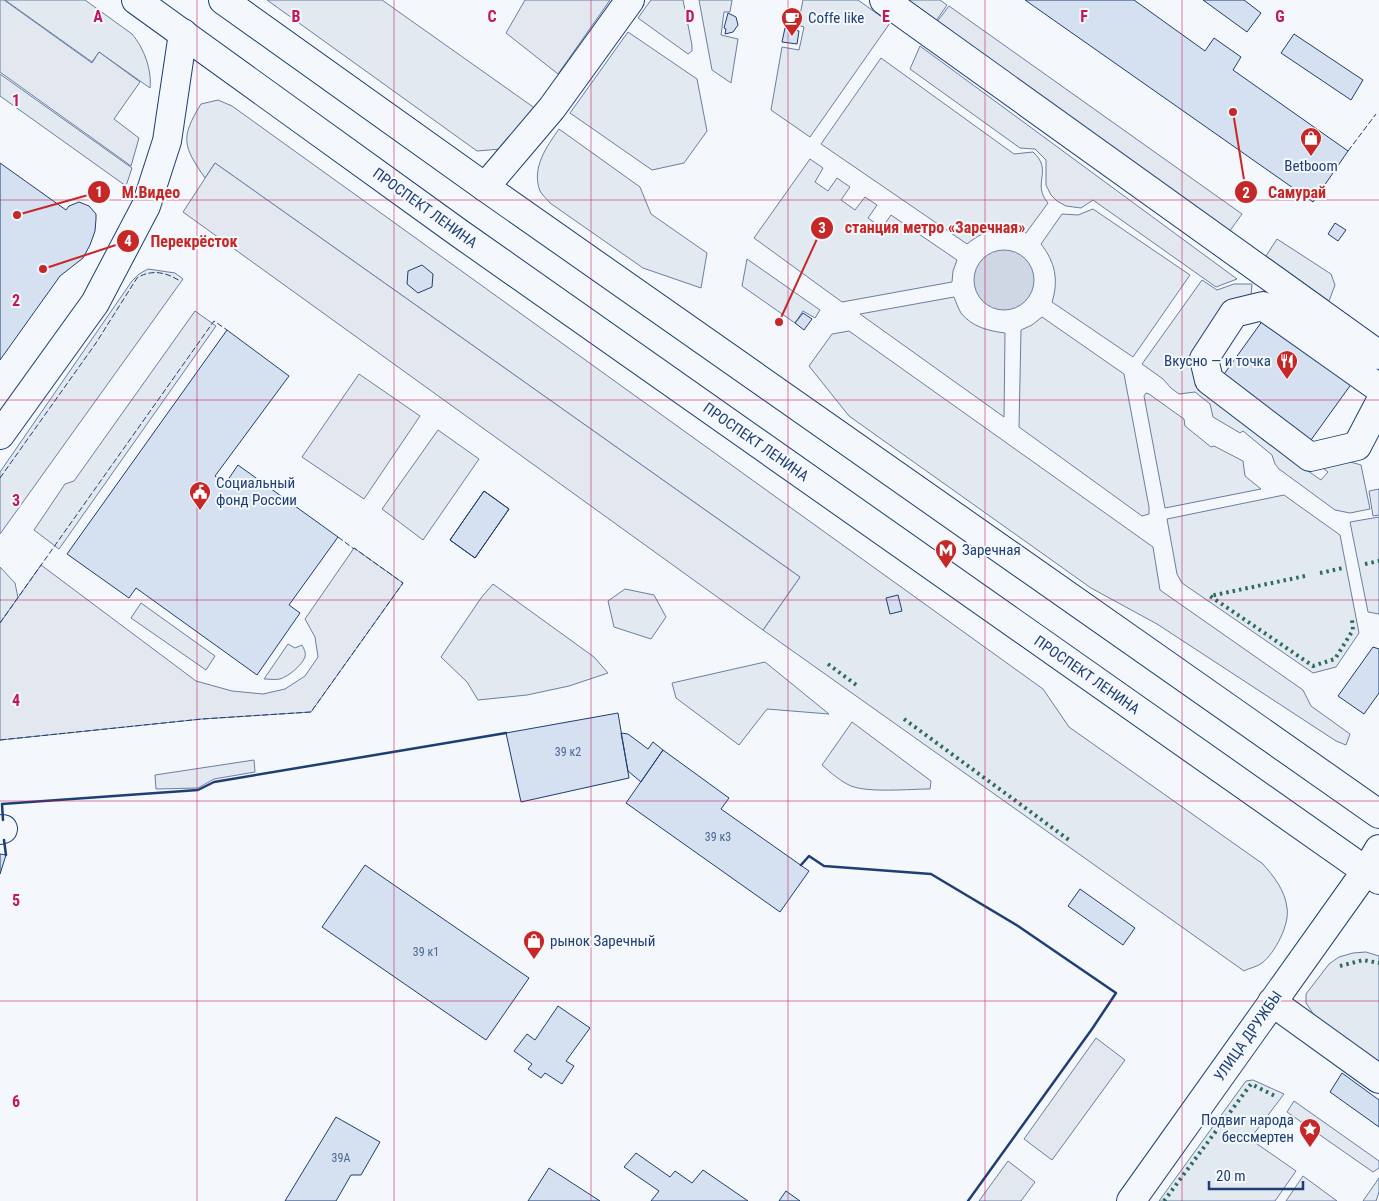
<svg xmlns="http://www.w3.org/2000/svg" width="1379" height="1201" viewBox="0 0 1379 1201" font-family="'Roboto Condensed',sans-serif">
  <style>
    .green { fill: #e3e9f0; stroke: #687fa3 }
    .parking { fill: #e3e8f0; stroke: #687fa3 }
    .water { fill: #cfd7e4; stroke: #687fa3 }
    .building { fill: #d5e0f0; stroke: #1d3f73 }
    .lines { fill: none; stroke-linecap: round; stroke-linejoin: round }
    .minor-casing { stroke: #1d3f73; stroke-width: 30 }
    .major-casing { stroke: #1d3f73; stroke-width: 30 }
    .minor { stroke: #f4f7fb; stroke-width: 28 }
    .major { stroke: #f4f7fb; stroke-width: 28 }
    .hedge { stroke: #2c6c60; stroke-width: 4; stroke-dasharray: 2.5 4; stroke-linecap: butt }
    .fence { stroke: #1d3f73; stroke-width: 1; stroke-dasharray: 6 2.5; stroke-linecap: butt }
    .wall { stroke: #1d3f73; stroke-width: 2.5 }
    .grid { fill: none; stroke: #c2185b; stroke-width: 1; stroke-opacity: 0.55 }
    .labels { text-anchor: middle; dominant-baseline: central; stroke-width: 4; stroke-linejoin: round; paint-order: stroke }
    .number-label { font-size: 12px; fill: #4b6792 }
    .poi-label { font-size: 15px; fill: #1d3f73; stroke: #f4f7fb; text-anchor: start }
    .street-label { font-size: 15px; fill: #1d3f73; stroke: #f4f7fb }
    .grid-label { font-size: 16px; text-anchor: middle; font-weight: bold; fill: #c2185b; stroke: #f4f7fb; stroke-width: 4; stroke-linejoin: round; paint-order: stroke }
    .leader { fill: none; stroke: #c62828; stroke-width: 2 }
    .callout-dot { fill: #c62828; stroke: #f4f7fb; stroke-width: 2 }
    .mark-label { font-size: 15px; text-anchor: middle; font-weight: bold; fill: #fff }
    .callout-label { font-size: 16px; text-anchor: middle; font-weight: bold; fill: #c62828; stroke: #f4f7fb; stroke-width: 4; stroke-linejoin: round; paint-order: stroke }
  </style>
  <rect width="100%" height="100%" fill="#f4f7fb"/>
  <path class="green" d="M5,0H85L132,34C144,48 152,70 150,88L99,52L92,62Z
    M267,0H382L536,109L501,149L477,151Z
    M651,0H683L692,45V51L688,54L638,18Z
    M699,0H732L730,12H724L721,35L738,39L731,83L712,70Z
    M803,0H858L890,23L810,137L771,110L782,47L799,50L804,27L798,25Z
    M906,0H940L947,5L936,21Z
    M628,32L697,79L707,131L684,163L652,170L570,113Z
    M881,58L1014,154L1033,152C1054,171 1031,183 1048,203L1026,233C1002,226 987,228 967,244L821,144Z
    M0,74L132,168L126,186L0,96Z
    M218,100L232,106L1043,689L1069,727L1263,864C1274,877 1285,890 1287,908C1290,924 1275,953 1262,963C1257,967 1249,968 1244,971L763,630L800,577L215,163L205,178C183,146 180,138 201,104Z
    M559,129L640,187L651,214L707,253L701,288L643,268L550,203C547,199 542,195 540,191C531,168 547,146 559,129Z
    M810,159L823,168L815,182L828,191L837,178L850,187L841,200L855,210L865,197L877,205L868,218L882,228L891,215L957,260L953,271L952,282L842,302L754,238Z
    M1093,209L1190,275L1133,357L1052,302C1059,280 1055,262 1041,244L1062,214L1078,215Z
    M1277,239L1331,274L1335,285L1329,301L1266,256Z
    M747,259L820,310L815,318L803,311L795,323L742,286Z
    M148,269L175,273L183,279L0,534V472L132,281L139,274Z
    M1202,280L1217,290L1234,284H1252L1251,295L1199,352L1256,421L1262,439L1321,480L1328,472L1324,469C1334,458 1348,461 1361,465L1370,509L1350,513L1335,510L1279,469L1275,464L1272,455L1243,431L1240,433L1213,417L1210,404L1195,392L1179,394L1171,388L1163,379L1142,364Z
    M954,297C956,302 958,308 961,313C972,327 989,331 1005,333L1004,417L860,314Z
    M195,311L216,326L59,549L34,530L65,484L74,481Z
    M1042,317L1124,374L1149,507V514L1142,516L1019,427L1021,330L1032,325Z
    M849,331L1153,547L1160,590L1303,690L1311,706L1350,734L1346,745L1336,741L1157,624L1091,588L849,416L809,366L832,334Z
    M1146,393L1149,394L1184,419L1185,426L1211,447L1214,446L1243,461L1245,476L1261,489L1165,508L1144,396Z
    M438,430L479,459L423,540L382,509Z
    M1284,495L1340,535L1359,633L1336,667L1313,673L1182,583L1177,574L1167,519Z
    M1379,517V614L1368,612L1350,522Z
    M0,567L15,583L18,598L0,623Z
    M493,584L594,657L608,673L569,686L527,695L478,700L467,682L441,657L481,598Z
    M625,589L654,595L666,617L651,639L614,627L608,601Z
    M141,603L215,656L206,670L131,618Z
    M288,644L295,648L302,645C304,649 306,652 305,657C302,665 289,676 280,679C275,680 269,679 264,679Z
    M765,662L829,714L767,709L739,745L676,698L672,683Z
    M852,722L931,781L930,789C910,789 869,793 851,786C840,781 831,773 822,765Z
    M254,760L255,772L214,779L198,788L156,789L155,775Z
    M1366,952L1379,956V1063L1316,1018L1306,1003V994L1329,964L1339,957L1353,953Z
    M1253,1080L1284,1094L1250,1139L1296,1171L1275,1201H1159L1243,1085L1246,1081Z
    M1294,1101L1379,1161V1168L1373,1172L1287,1112Z
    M1303,1176L1337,1201H1286Z
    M1379,1178V1192L1376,1201H1363Z"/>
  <path class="parking" d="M0,0H4L92,63L99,52L140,82L114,119L139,138L131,166L0,72Z
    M525,0H610L558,74L506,33Z
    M949,6L1242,214L1229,232L936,23Z
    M920,46L1237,279L1216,287L1093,200L1081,208L1066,206L1057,201L1051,195L1046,185V160L1035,149L1020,148L910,69Z
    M215,163L800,577L763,630L183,212Z
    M359,374L420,416L364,499L302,457Z
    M1379,489V515L1373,516L1369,491Z
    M354,548L403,583L311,712L202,719L0,740V623L41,565L196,681L232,691L263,694L285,689L305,676L318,657L315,637L305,619Z
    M1096,1038L1125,1060L1052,1160L1024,1139Z
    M1008,1161L1035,1182L1021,1201H979Z"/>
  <path class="water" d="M974 280a30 30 0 1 1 60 0a30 30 0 1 1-60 0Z"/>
  <path class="building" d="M1025,0H1134L1205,51L1214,38L1241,57L1233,70L1348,151L1313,202Z
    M1203,0H1244L1261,13L1247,32Z
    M728,13L736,17L738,25L733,32L725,34L726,29L724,28Z
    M785,28L799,31L797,44L782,42Z
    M1294,34L1363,80L1351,100L1281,53Z
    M0,163L66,210L69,206L79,202L89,206L96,214V219L95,231L90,245L83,258L60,276L0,360Z
    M1335,223L1346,230L1338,241L1328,234Z
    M422,265L433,274L432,287L418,293L407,284L408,271Z
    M803,313L812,319L804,330L795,323Z
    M1263,320L1352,383L1311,440L1222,377Z
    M227,330L289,376L215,476L225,484L238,465L338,537L289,605L300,613L257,675L136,588L129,598L67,554Z
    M484,491L509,509L475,558L450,540Z
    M484,491L509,509L475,558L450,540Z
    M898,595L902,611L890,614L886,598Z
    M1373,647L1379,649V693L1364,714L1338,696Z
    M618,713L629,778L521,802L506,733Z
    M621,733L628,734L648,749L653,742L663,750L641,782L628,771Z
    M663,750L729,798L721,809L809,871L780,912L626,803Z
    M0,854L6,855L0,874Z
    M365,865L529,978L486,1040L322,927Z
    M1080,889L1135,928L1123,945L1068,906Z
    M558,1006L590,1028L566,1061L574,1066L562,1084L545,1073L541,1078L528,1069L532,1064L514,1051L527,1034L535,1040Z
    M1342,1073L1379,1100V1127L1330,1092Z
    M336,1117L380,1142L361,1175H351L336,1201H285Z
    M636,1153L670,1177L675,1171L692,1183L703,1170L748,1201H651L659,1191L624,1167Z
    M549,1168L600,1201H528Z
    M786,1191L800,1201H779Z"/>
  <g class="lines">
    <g class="minor-casing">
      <path id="minor" d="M884,0L1379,355
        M485,187L552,108L630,0
        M1379,388L1263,306L1234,313L1204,359L1209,380L1310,457L1357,446L1379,404
        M0,435L95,303L146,206L167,141L183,33
        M0,830L3,829
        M1272,1002L1379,1079
        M1131,1201L1366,871L1379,849"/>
    </g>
    <g class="major-casing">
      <path id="major" d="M136,0L459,233L1379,880
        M223,0L485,187L1379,814"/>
    </g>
    <use href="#minor" class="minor"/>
    <use href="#major" class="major"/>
    <path class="hedge" d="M1365,564L1379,561
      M1320,573L1343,568
      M1305,576L1210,596L1313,666L1335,659L1353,630L1352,620
      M828,664L859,687
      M904,719L1069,840
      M1340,966L1363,960L1379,963
      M1164,1201L1251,1084L1275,1096"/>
    <path class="fence" d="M1348,151L1376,114
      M0,478L96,343L137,278C151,269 166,272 180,281
      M338,537L354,549
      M0,623L214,321L227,330
      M0,740L202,719L311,712L403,583L354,548"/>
    <path class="wall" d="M3,820L2,804L198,790L214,782L506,733
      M4,840L6,855
      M801,865L809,856L824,866L931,874L1018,926L1116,993L1092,1029L968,1201"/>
  </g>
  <path class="grid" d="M197,0V1201M394,0V1201M591,0V1201M788,0V1201M985,0V1201M1182,0V1201M0,200H1379M0,400H1379M0,600H1379M0,801H1379M0,1001H1379"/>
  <defs>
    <g id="cafe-pin" transform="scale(1.125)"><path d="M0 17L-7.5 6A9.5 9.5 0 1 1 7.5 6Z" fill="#c62828" stroke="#f4f7fb"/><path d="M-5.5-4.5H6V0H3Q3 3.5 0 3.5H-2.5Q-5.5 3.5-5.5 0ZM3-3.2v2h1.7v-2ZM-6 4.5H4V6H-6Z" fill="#fff"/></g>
    <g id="shop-pin" transform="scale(1.125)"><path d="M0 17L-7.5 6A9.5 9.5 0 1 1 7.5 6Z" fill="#c62828" stroke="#f4f7fb"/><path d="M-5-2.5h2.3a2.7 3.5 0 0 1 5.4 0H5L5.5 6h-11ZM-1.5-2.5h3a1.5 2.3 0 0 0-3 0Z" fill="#fff"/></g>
    <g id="restaurant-pin" transform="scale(1.125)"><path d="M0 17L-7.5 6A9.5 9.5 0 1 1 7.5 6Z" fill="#c62828" stroke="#f4f7fb"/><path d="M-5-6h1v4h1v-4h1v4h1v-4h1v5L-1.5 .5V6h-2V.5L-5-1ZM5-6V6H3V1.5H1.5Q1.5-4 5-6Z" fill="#fff"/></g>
    <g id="civic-pin" transform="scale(1.125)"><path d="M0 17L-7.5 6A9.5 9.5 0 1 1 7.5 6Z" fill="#c62828" stroke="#f4f7fb"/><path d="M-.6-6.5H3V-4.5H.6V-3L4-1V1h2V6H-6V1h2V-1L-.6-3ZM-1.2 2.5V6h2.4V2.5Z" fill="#fff"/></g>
    <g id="metro-pin" transform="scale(1.125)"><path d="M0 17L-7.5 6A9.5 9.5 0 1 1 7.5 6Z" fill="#c62828" stroke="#f4f7fb"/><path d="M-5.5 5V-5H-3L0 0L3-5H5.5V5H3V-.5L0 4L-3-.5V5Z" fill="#fff"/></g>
    <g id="sight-pin" transform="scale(1.125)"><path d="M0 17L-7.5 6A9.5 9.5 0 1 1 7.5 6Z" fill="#c62828" stroke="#f4f7fb"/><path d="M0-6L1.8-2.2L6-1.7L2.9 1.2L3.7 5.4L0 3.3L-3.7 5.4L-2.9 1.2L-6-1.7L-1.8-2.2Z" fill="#fff"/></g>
  </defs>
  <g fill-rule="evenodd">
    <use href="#cafe-pin" x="792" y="18"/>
    <use href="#shop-pin" x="1311" y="138"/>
    <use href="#restaurant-pin" x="1287" y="361"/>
    <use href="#civic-pin" x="200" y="492"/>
    <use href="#metro-pin" x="946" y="550"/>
    <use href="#shop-pin" x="534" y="941"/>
    <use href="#sight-pin" x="1310" y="1129"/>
  </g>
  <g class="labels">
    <g class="number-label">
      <text x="568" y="752">39 к2</text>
      <text x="718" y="837">39 к3</text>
      <text x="426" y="952">39 к1</text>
      <text x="341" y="1158">39А</text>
    </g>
    <g class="poi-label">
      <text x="808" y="18">Coffe like</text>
      <text x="1311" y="166" text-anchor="middle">Betboom</text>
      <text x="1271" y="361" text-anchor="end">Вкусно — и точка</text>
      <text x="216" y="483">Социальный<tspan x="216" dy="17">фонд России</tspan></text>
      <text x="962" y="550">Заречная</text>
      <text x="550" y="941">рынок Заречный</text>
      <text x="1294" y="1120" text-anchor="end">Подвиг народа<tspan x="1294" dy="17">бессмертен</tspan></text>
    </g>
    <g class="street-label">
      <text transform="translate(425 208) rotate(36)">ПРОСПЕКТ ЛЕНИНА</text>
      <text transform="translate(756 442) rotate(35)">ПРОСПЕКТ ЛЕНИНА</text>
      <text transform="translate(1087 675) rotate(35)">ПРОСПЕКТ ЛЕНИНА</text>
      <text transform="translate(1248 1036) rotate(-55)">УЛИЦА ДРУЖБЫ</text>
    </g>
  </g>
  <g class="grid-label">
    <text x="98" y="22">A</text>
    <text x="296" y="22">B</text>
    <text x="492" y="22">C</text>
    <text x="690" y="22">D</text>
    <text x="886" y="22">E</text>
    <text x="1084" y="22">F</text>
    <text x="1280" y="22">G</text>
    <text x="16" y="106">1</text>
    <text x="16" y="306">2</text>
    <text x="16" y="506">3</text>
    <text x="16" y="706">4</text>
    <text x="16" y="906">5</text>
    <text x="16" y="1107">6</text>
  </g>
  <path class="leader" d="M17 215L99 192M1233 112L1246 192M779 322L822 228M43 269L128 241"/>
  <g class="callout-dot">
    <circle cx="17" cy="215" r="5"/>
    <circle cx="1233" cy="112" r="5"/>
    <circle cx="779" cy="322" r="5"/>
    <circle cx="43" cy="269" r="5"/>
    <circle cx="99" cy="192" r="12"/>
    <circle cx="1246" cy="192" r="12"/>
    <circle cx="822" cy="228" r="12"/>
    <circle cx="128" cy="241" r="12"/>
  </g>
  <g class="mark-label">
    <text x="99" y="197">1</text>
    <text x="1246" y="198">2</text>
    <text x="822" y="233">3</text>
    <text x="128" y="246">4</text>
  </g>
  <g class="callout-label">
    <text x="151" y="198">М.Видео</text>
    <text x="1297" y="198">Самурай</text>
    <text x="935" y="233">станция метро «Заречная»</text>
    <text x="194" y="247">Перекрёсток</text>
  </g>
  <path d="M1209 1181v8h94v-8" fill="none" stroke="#1d3f73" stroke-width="2.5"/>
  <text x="1216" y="1181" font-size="15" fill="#1d3f73" stroke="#f4f7fb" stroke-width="4" paint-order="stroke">20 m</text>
</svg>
